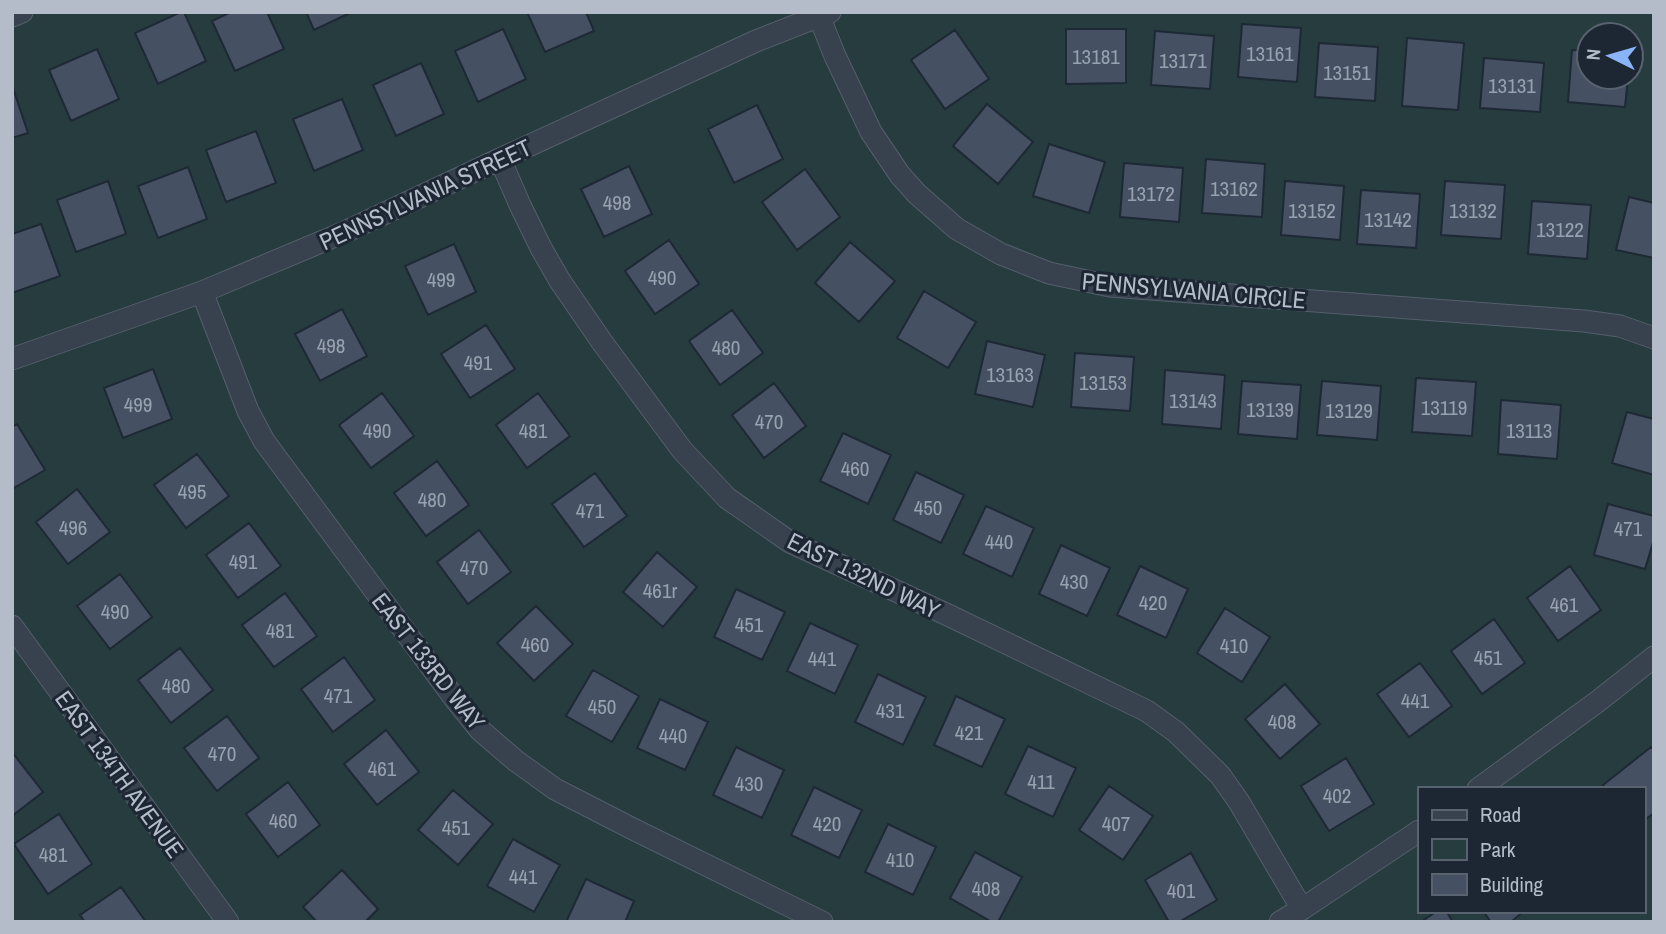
<svg xmlns="http://www.w3.org/2000/svg" width="1666" height="934" viewBox="0 0 1666 934" font-family="'Archivo Narrow',sans-serif">
  <style>
    .green { fill: #263c3f; fill-rule: evenodd }
    .building { fill: #455162; stroke: #1f2835; stroke-width: 2 }
    .lines { fill: none; stroke-linecap: round; stroke-linejoin: round }
    .minor-casing { stroke: #565f6c; stroke-width: 23 }
    .minor { stroke: #38414e; stroke-width: 21 }
    .labels { text-anchor: middle; dominant-baseline: central; stroke-width: 6; stroke-linejoin: round; paint-order: stroke }
    .number-label { font-size: 21px; fill: #98a1af }
    .street-label { font-size: 24px; fill: #b4bcc9; stroke: #1d2633 }
  </style>
  <rect width="100%" height="100%" fill="#242f3e"/>
  <path class="green" d="M12,12H1654V922H12ZM1589,35H1631V77H1589ZM1419,789H1643V911H1419Z"/>
  <path class="building" d="M181,12H184L206,61L158,84L135,33Z
    M231,12H267L284,49L235,71L212,21Z
    M306,12H352L314,30Z
    M527,12H586L594,31L545,52Z
    M1242,24L1301,28L1297,82L1238,77Z
    M503,29L526,79L478,102L455,51Z
    M1066,29H1126V83L1066,84Z
    M955,30L989,79L945,109L911,60Z
    M1155,31L1214,36L1210,89L1151,85Z
    M1407,38L1464,43L1458,110L1402,106Z
    M1319,43L1378,47L1375,101L1315,97Z
    M97,49L119,99L71,121L49,70Z
    M1572,50L1589,51V77H1628L1625,107L1568,102Z
    M1484,58L1544,63L1540,112L1480,108Z
    M421,63L444,114L396,136L373,85Z
    M12,85L28,133L12,138Z
    M342,99L363,150L314,171L293,119Z
    M987,104L1033,142L998,184L953,146Z
    M757,105L783,159L734,183L708,129Z
    M256,131L276,183L226,202L206,150Z
    M1049,144L1105,162L1089,213L1033,196Z
    M1206,159L1265,164L1262,217L1202,213Z
    M1124,163L1183,168L1179,222L1120,217Z
    M629,166L652,214L604,237L581,189Z
    M188,167L207,219L158,238L138,186Z
    M805,169L840,217L797,250L762,202Z
    M108,181L126,234L76,252L57,200Z
    M1285,181L1344,186L1340,240L1281,235Z
    M1445,181L1505,185L1501,239L1441,235Z
    M1361,190L1420,194L1416,248L1357,244Z
    M1629,197L1654,203V258L1616,250Z
    M1532,201L1591,205L1587,259L1528,254Z
    M41,224L60,276L12,293V234Z
    M669,240L699,284L655,314L625,271Z
    M850,242L895,281L859,322L815,283Z
    M454,244L476,292L428,315L405,266Z
    M924,291L976,322L948,368L897,338Z
    M342,309L367,356L320,381L295,334Z
    M732,310L763,353L720,385L689,341Z
    M486,325L515,369L470,398L441,354Z
    M987,341L1045,355L1033,407L975,394Z
    M1075,353L1134,357L1130,411L1071,407Z
    M153,369L172,419L123,438L104,388Z
    M1165,370L1225,375L1221,429L1162,424Z
    M1416,378L1476,382L1472,436L1412,432Z
    M1242,381L1301,385L1297,439L1238,434Z
    M1322,381L1381,386L1377,440L1317,435Z
    M774,383L806,426L764,458L732,415Z
    M382,393L414,436L371,468L339,425Z
    M538,393L570,436L527,468L496,425Z
    M1501,400L1561,405L1557,459L1498,454Z
    M1627,412L1654,419V475L1612,463Z
    M17,424L45,470L12,489V427Z
    M843,433L891,455L868,504L820,481Z
    M197,454L229,496L186,528L154,485Z
    M437,461L469,505L426,536L394,493Z
    M916,472L964,495L941,543L893,520Z
    M595,473L627,516L584,547L552,504Z
    M77,489L110,532L68,564L36,522Z
    M1608,504L1654,516V539L1645,569L1594,555Z
    M986,506L1034,528L1012,577L963,554Z
    M249,523L281,566L238,598L206,555Z
    M479,530L511,572L468,604L437,562Z
    M1061,545L1110,568L1087,616L1039,594Z
    M657,552L697,587L663,627L623,592Z
    M1140,566L1188,589L1166,638L1117,615Z
    M1570,566L1601,610L1558,641L1527,598Z
    M120,574L152,617L110,649L77,606Z
    M736,589L785,612L762,660L714,637Z
    M285,593L317,636L274,667L242,625Z
    M536,606L573,644L534,681L497,643Z
    M1225,608L1270,637L1242,682L1197,653Z
    M1494,619L1525,663L1482,694L1451,651Z
    M810,623L858,645L835,694L787,671Z
    M180,648L213,690L171,723L138,680Z
    M344,657L375,700L333,732L301,689Z
    M1420,663L1452,706L1409,737L1377,694Z
    M593,670L639,696L612,742L566,716Z
    M878,674L926,697L903,745L855,722Z
    M1285,684L1320,724L1280,759L1245,719Z
    M956,696L1005,719L982,767L934,745Z
    M660,699L708,722L685,770L637,748Z
    M227,716L259,758L217,791L184,748Z
    M386,730L419,772L377,805L344,764Z
    M1028,746L1076,768L1053,817L1005,794Z
    M736,747L784,770L762,818L713,795Z
    M1651,747L1654,750V813L1643,821V789H1606L1603,785Z
    M12,752L43,792L12,816Z
    M1346,758L1374,804L1329,831L1301,786Z
    M288,782L320,825L278,857L246,814Z
    M1109,786L1153,816L1123,860L1079,830Z
    M814,787L862,810L839,858L791,835Z
    M453,790L493,824L458,865L418,830Z
    M59,814L92,864L48,894L14,844Z
    M888,824L936,847L913,895L865,872Z
    M513,839L560,865L534,912L487,886Z
    M975,852L1022,877L998,922H992L950,898Z
    M1191,853L1217,900L1179,922H1169L1145,880Z
    M342,870L378,909L365,922H317L303,907Z
    M586,879L634,901L625,922H566Z
    M121,887L146,922H85L80,915Z
    M1437,911H1446L1453,922H1421Z
    M1483,911H1524L1511,922H1491Z"/>
  <g class="lines">
    <g class="minor-casing">
      <path id="minor" d="M12,16L22,12
        M819,16L835,56L871,132L900,175L917,194L957,229L1001,254L1049,273L1110,286L1584,321L1620,326L1654,338
        M500,159L520,205L541,248L560,281L602,342L682,450L727,498L790,542L948,615L1147,711L1176,732L1220,775L1239,802L1302,909
        M202,292L248,411L264,441L455,699L480,730L516,761L555,789L633,829L822,922
        M12,359L202,292L347,231L500,159L756,41L830,12
        M12,626L228,922
        M1478,789L1597,702L1654,657
        M1280,922L1302,909L1419,831"/>
    </g>
    <use href="#minor" class="minor"/>
  </g>
  <g class="labels">
    <g class="number-label">
      <text x="1270" y="53">13161</text>
      <text x="1096" y="56">13181</text>
      <text x="1183" y="60">13171</text>
      <text x="1347" y="72">13151</text>
      <text x="1512" y="85">13131</text>
      <text x="1234" y="188">13162</text>
      <text x="1151" y="193">13172</text>
      <text x="617" y="202">498</text>
      <text x="1312" y="210">13152</text>
      <text x="1473" y="210">13132</text>
      <text x="1388" y="219">13142</text>
      <text x="1560" y="229">13122</text>
      <text x="662" y="277">490</text>
      <text x="441" y="279">499</text>
      <text x="331" y="345">498</text>
      <text x="726" y="347">480</text>
      <text x="478" y="362">491</text>
      <text x="1010" y="374">13163</text>
      <text x="1103" y="382">13153</text>
      <text x="1193" y="400">13143</text>
      <text x="138" y="404">499</text>
      <text x="1444" y="407">13119</text>
      <text x="1270" y="409">13139</text>
      <text x="1349" y="410">13129</text>
      <text x="769" y="421">470</text>
      <text x="377" y="430">490</text>
      <text x="533" y="430">481</text>
      <text x="1529" y="430">13113</text>
      <text x="855" y="468">460</text>
      <text x="192" y="491">495</text>
      <text x="432" y="499">480</text>
      <text x="928" y="507">450</text>
      <text x="590" y="510">471</text>
      <text x="73" y="527">496</text>
      <text x="1628" y="528">471</text>
      <text x="999" y="541">440</text>
      <text x="243" y="561">491</text>
      <text x="474" y="567">470</text>
      <text x="1074" y="581">430</text>
      <text x="660" y="590">461r</text>
      <text x="1153" y="602">420</text>
      <text x="1564" y="604">461</text>
      <text x="115" y="611">490</text>
      <text x="749" y="624">451</text>
      <text x="280" y="630">481</text>
      <text x="535" y="644">460</text>
      <text x="1234" y="645">410</text>
      <text x="1488" y="657">451</text>
      <text x="822" y="658">441</text>
      <text x="176" y="685">480</text>
      <text x="338" y="695">471</text>
      <text x="1415" y="700">441</text>
      <text x="602" y="706">450</text>
      <text x="890" y="710">431</text>
      <text x="1282" y="721">408</text>
      <text x="969" y="732">421</text>
      <text x="673" y="735">440</text>
      <text x="222" y="753">470</text>
      <text x="382" y="768">461</text>
      <text x="1041" y="781">411</text>
      <text x="749" y="783">430</text>
      <text x="1337" y="795">402</text>
      <text x="283" y="820">460</text>
      <text x="827" y="823">420</text>
      <text x="1116" y="823">407</text>
      <text x="456" y="827">451</text>
      <text x="53" y="854">481</text>
      <text x="900" y="859">410</text>
      <text x="523" y="876">441</text>
      <text x="986" y="888">408</text>
      <text x="1181" y="890">401</text>
    </g>
    <g class="street-label">
      <text transform="translate(425 194) rotate(-25)">PENNSYLVANIA STREET</text>
      <text transform="translate(1194 290) rotate(5)">PENNSYLVANIA CIRCLE</text>
      <text transform="translate(864 575) rotate(26)">EAST 132ND WAY</text>
      <text transform="translate(429 661) rotate(52)">EAST 133RD WAY</text>
      <text transform="translate(120 774) rotate(54)">EAST 134TH AVENUE</text>
    </g>
  </g>
  <rect width="1666" height="934" fill="none" stroke="#b4bcc9" stroke-width="28"/>
  <rect x="1418" y="787" width="228" height="126" fill="#1d2633" stroke="#59626f" stroke-width="2"/>
  <rect x="1432" y="810" width="35" height="10" fill="#38414e" stroke="#59626f" stroke-width="2"/>
  <text x="1480" y="822" font-size="21" fill="#b4bcc9">Road</text>
  <rect x="1432" y="839" width="35" height="21" fill="#263c3f" stroke="#59626f" stroke-width="2"/>
  <text x="1480" y="857" font-size="21" fill="#b4bcc9">Park</text>
  <rect x="1432" y="874" width="35" height="21" fill="#455162" stroke="#59626f" stroke-width="2"/>
  <text x="1480" y="892" font-size="21" fill="#b4bcc9">Building</text>
  <g transform="translate(1610 56) rotate(275)"><circle r="33" fill="#1d2633" stroke="#59626f" stroke-width="2"/>
  <path d="M0-5L12 26L0 18L-12 26Z" fill="#8ab4f8"/>
  <text y="-10" font-size="19" font-weight="bold" text-anchor="middle" fill="#b4bcc9">N</text>
  </g>
</svg>
